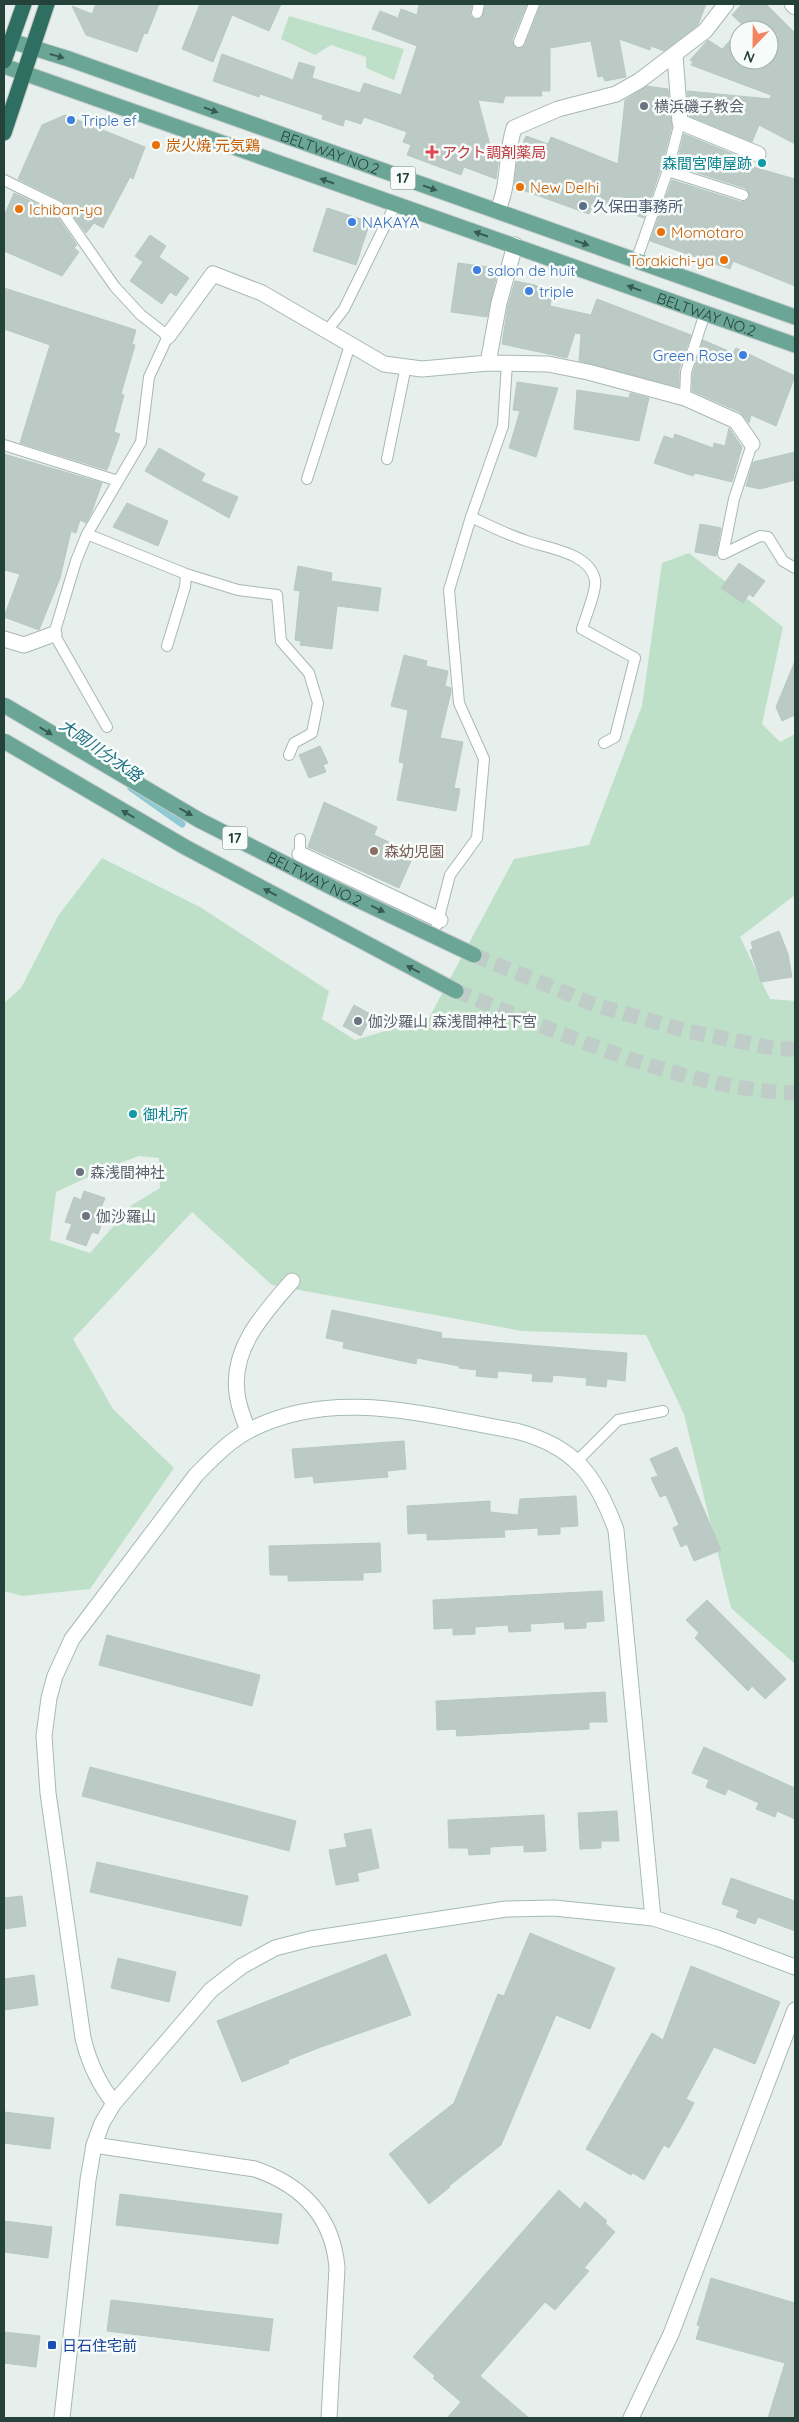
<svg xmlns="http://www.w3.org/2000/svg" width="799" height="2422" viewBox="0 0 799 2422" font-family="Quicksand,'Noto Sans JP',sans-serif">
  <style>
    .green { fill: #bfe0c8; fill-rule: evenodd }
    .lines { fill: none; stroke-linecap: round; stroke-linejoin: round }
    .stream { stroke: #8ec9d4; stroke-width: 7 }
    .building { fill: #bbcac4; stroke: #b8c9c2 }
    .primary-tunnel { stroke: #bfccc8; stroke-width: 15; stroke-dasharray: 15 8; stroke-linecap: butt }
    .lane-casing { stroke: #a8b8b2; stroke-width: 12 }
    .street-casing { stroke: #a8b8b2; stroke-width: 17 }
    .secondary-casing { stroke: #a4bbb3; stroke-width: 17 }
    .primary-casing { stroke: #c2cac8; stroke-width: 17 }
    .highway-casing { stroke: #c2cac8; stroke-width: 17 }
    .lane { stroke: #fff; stroke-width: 10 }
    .street { stroke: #fff; stroke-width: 15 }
    .secondary { stroke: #fff; stroke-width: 15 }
    .primary { stroke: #6aa596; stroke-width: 15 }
    .highway { stroke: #2f6f62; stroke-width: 15 }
    .primary-bridge-casing { stroke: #c2cac8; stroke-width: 17; stroke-linecap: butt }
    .primary-bridge { stroke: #6aa596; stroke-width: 15 }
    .oneway { fill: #365b51 }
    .worship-dot { fill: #6b7280; stroke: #f7fbf9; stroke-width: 2 }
    .shop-dot { fill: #3f7fe0; stroke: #f7fbf9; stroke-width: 2 }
    .food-dot { fill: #e8710a; stroke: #f7fbf9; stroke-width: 2 }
    .health-dot { fill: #e0444e; stroke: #f7fbf9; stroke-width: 2 }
    .culture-dot { fill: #0f9aa8; stroke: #f7fbf9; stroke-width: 2 }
    .service-dot { fill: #5c6f8a; stroke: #f7fbf9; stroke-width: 2 }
    .education-dot { fill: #8d6e63; stroke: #f7fbf9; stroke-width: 2 }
    .transit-dot { fill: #1a4fb4; stroke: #f7fbf9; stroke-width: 2 }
    .labels { text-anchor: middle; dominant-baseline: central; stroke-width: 5; stroke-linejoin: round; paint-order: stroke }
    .shield { fill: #f7fbf9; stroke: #637a73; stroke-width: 1 }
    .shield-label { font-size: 14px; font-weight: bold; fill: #24423a }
    .worship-label { font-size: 15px; fill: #5b616d; stroke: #f7fbf9; text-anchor: start }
    .shop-label { font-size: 15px; fill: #366cbe; stroke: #f7fbf9; text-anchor: start }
    .food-label { font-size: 15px; fill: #c56008; stroke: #f7fbf9; text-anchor: start }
    .street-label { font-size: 15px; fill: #24423a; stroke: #f7fbf9 }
    .health-label { font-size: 15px; fill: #be3a42; stroke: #f7fbf9; text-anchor: start }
    .culture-label { font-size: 15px; fill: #0d838f; stroke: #f7fbf9; text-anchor: end }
    .service-label { font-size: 15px; fill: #4e5e75; stroke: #f7fbf9; text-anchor: start }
    .education-label { font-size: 15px; fill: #785e54; stroke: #f7fbf9; text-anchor: start }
    .transit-label { font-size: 15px; fill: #164399; stroke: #f7fbf9; text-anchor: start }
    .water-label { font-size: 16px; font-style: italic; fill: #1c6f80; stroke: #f7fbf9 }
  </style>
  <rect width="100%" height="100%" fill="#e6efeb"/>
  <path class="green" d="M289,16L404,49L394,80L366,68V57L331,45L315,55L281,39Z
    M689,553L783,627L762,724L780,742L795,734V895L740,937L770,999L795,1001V1664L731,1608L684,1414L646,1335L522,1331L272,1285L192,1212L73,1339L113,1409L174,1468L90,1589L22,1596L4,1591V1003L21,988L58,916L102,858L200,907L329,991L322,1019L355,1040L429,1018L514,859L589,845L642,706L662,563ZM139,1156L159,1158L160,1188L132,1205L90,1253L50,1240L56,1192L114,1165Z"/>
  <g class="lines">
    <path class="stream" d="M131,788L182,824"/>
  </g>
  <path class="building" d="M96,4H159L147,34L144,33L137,52L86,35L72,6L92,14Z
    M200,4H281L269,31L232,15L213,62L182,49Z
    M419,4H472L470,15L476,20L482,17L486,4H527L512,40L514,47L520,49L525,45L541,4H706L698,25L664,51L651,46L650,50L619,39L626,77L605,81L603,76L598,77L591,41L550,48V91H541L542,96H505L503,103L478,100L490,145L500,149L496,179L464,167L461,175L407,155L411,145L403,142L407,132L364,117L361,124L345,119L343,126L322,119L323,115L260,94L259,97L213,81L222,54L293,80L299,62L315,67L312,78L360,93L364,83L401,95L417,46L372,29L380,11L398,18L401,9L417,15Z
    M742,4H766L795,33V144L759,125L752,142L689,116L687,91L770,99L771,95L691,65L693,62L690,60L708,40L722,49L739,31V60H769V30H740L744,26L732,15Z
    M647,86L668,89L672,126L660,171L644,218L595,201L589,214L514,187L518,155L526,136L548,144L551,137L618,164L625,100Z
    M65,115L145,147L133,179L130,177L103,228L94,223L86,233L62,201L18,179L42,125Z
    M684,134L745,159L743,164L795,179V286L733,261L730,269L650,241L672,180L741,202L747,200L750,197L748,191L745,188L676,166Z
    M14,193L54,212L77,245L74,248L79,252L62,276L4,251V216Z
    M327,208L370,222L356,265L313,251Z
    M150,235L166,246L159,257L189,278L176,296L170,292L162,304L130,281L143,262L135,256Z
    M458,263L496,268L494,277L496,278L487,317L451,312Z
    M515,281L535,285L552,294L550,306L591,315L597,299L691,335L679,370V387L579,361L581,334L575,333L567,358L502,344L508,305Z
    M4,288L136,330L132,344L135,345L121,394L124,395L114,432L120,434L107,470L20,443L50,345L4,329Z
    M703,340L733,353L736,348L795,376L776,426L751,415L749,423L740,412L692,391L693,373Z
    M517,382L558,388L536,457L509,448L520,411L513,410Z
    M577,390L629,398L630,393L649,398L639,441L574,429Z
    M729,428L742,447L732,482L695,473L693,476L654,463L664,436L673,439L675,434L713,448L714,443L725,446Z
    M159,448L205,474L201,481L238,497L229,518L145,471Z
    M795,452V480L760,489L746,486L753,462Z
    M4,454L102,483L92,511L86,523L80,520L76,533L71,531L60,578L39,630L4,617L20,574L4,570Z
    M127,503L168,521L158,546L113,527Z
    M700,524L721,528L716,556L695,552Z
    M739,563L765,581L753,597L749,594L743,603L721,588Z
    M298,566L332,573L331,581L381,588L378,611L337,606L332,649L300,645L301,641L295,640L300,591L294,590Z
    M404,655L427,661L426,666L448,671L445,686L451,688V692L440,738L463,742L454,788L460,789L456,811L397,800L404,763L399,762L408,710L391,706Z
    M795,661V715L782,721L776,707Z
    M320,746L328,763L323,765L326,772L309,778L299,755Z
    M324,802L377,827L374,835L414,854L399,888L308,847Z
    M779,931L788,954L792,977L761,982L750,950L753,949L751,942Z
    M354,1005L372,1015L361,1036L343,1026Z
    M84,1191L105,1198L101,1208L107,1210L98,1234L92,1232L86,1246L66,1239L72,1224L65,1222L74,1197L81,1200Z
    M332,1310L442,1333L441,1338L627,1353L625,1381L607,1379L606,1387L586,1385L587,1378L553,1375L552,1382L532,1381L533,1374L498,1371L497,1378L476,1376L477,1370L459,1368V1366L417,1358L416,1364L343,1348L344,1342L326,1338Z
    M404,1441L406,1469L387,1471L388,1477L314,1483L313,1476L295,1478L292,1449Z
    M677,1447L721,1550L694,1561L687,1544L681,1547L673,1528L679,1525L666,1495L660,1497L651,1478L658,1476L650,1459Z
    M576,1496L578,1526L560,1527V1534L538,1535V1528L504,1530L505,1537L427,1540V1533L408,1534L407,1506L490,1501V1512L518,1515L520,1499Z
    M380,1543L381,1572L363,1573V1580L288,1581V1575H270L269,1546Z
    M602,1591L604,1621L586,1622V1628L565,1629L564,1622L530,1624L531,1631L509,1632L508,1625L475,1627V1634L453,1635V1628L434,1629L433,1600Z
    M707,1600L786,1679L765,1699L752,1686L748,1691L695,1638L699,1633L686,1620Z
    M107,1635L260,1675L252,1706L99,1665Z
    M605,1692L607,1722H589V1729L457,1736L456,1729L437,1730L436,1701Z
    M704,1747L795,1788V1819L777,1811L775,1817L756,1809L759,1803L728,1789L725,1795L706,1787L709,1780L692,1773Z
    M90,1767L296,1821L289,1851L82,1796Z
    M617,1811L619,1841H601V1848L580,1849L578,1813Z
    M544,1815L546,1851L524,1852V1845L490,1847V1854L469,1855L468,1848H449L448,1820Z
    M371,1829L379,1868L357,1873L359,1881L336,1885L329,1850L347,1847L344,1834Z
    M97,1862L248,1896L241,1926L90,1892Z
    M731,1878L795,1901V1931L758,1917L755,1924L736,1917L739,1910L722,1904Z
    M22,1896L26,1926L4,1929V1898Z
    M530,1933L615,1968L590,2029L556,2015L501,2145L449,2186L450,2187L429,2204L389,2154L454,2103L498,1994L504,1996Z
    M386,1954L411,2015L321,2047L288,2060L289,2063L242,2082L217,2021Z
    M118,1958L176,1972L169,2002L111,1988Z
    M691,1966L780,2002L755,2064L714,2047L686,2099L694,2103L684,2122L669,2148L664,2145L644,2180L633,2173L631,2175L586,2149L652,2033L663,2040Z
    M34,1975L38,2005L4,2010V1979Z
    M4,2112L54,2118L50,2149L4,2143Z
    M559,2190L580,2209L585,2202L607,2221L605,2223L615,2232L584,2268L589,2271L555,2310L545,2302L480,2376L529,2418H447L461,2402L433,2378L435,2376L413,2357Z
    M120,2194L282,2214L278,2244L116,2225Z
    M4,2221L52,2227L48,2258L4,2252Z
    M711,2278L795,2303V2418H768L785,2363L696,2339L700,2326L697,2325Z
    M111,2300L273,2319L269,2351L107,2331Z
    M4,2332L40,2336L36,2367L4,2363Z"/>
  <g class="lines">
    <path class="primary-tunnel" d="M474,955L595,1005L687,1031L778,1049H795
      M456,991C561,1033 681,1089 795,1093"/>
    <g class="lane-casing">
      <path id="lane" d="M477,13L479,4
        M519,42L534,4
        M668,171L743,195
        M4,180L59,207L115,287L141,315L168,336L149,377L141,442L87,534L76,561L54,634L107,727
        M636,261L667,173L680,122
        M326,332L344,309L395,205
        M685,398L686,372L705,313
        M752,444L734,499L723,554L760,536L768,537L783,561L795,568
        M4,445L118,481
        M387,459L406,366
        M307,479L350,345
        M471,517C488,525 506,534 524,540C545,548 590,552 595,580C597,590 585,618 582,629L635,658L615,737L604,743
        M87,534L186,574L238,590L277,595L281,641L309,673L318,703L312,733L294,743L289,755
        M167,646L185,587L186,574
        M300,854V839
        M437,925L450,875L477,838L484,759L459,703L449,590L471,517L503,426L507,363
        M577,1461L618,1420L663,1411"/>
    </g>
    <g class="street-casing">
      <path id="street" d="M792,4L795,7
        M675,55L680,122L758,154
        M497,211C510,185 505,156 514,128L558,109L616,94L639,81L705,31L726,4
        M168,336L213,274L262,293L384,364L422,369L488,363L548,364L588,372L685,398L736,421L752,444
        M488,363L499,303L515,245
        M4,639L24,645L54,634
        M300,854L440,920
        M248,1431C244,1419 238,1406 237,1393C231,1348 264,1313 292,1281
        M94,2145L255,2169C302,2185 333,2217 337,2268L329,2418
        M631,2418L671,2334L795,2010"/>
    </g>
    <g class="secondary-casing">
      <path id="secondary" d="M114,2103C98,2083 89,2063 83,2038L48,1793L44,1736L49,1698L55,1676L72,1639L196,1475C212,1459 229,1441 248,1431C333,1386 428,1416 516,1431C574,1446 596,1475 616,1530L653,1918
        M62,2418L88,2180L94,2145L102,2123L114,2103L211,1990L242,1966L275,1948L310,1939L506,1909L554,1908L653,1918L717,1938L795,1967"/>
    </g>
    <g class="primary-casing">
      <g id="primary">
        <path id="s1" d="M11,41L69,59L795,317"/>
        <path id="s2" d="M4,66L795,345"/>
      </g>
    </g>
    <g class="highway-casing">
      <path id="highway" d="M4,61L24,4
        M4,133L47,4"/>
    </g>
    <use href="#lane" class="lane"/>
    <use href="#street" class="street"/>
    <use href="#secondary" class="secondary"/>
    <use href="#primary" class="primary"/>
    <use href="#highway" class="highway"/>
    <g class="primary-bridge-casing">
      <g id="primary-bridge">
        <path id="s3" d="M4,705L199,820L333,888L474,955"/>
        <path d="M4,741L185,847L456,991"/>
      </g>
    </g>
    <use href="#primary-bridge" class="primary-bridge"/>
  </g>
  <defs><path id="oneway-solid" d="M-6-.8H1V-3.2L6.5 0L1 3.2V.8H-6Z" transform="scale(1.25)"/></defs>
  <g class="oneway">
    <use href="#oneway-solid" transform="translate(57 56) rotate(16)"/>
    <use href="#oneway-solid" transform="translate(211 110) rotate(20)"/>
    <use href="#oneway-solid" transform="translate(327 181) rotate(-161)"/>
    <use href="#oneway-solid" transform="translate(430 188) rotate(20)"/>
    <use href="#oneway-solid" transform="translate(481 234) rotate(-161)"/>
    <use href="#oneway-solid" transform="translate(582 243) rotate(19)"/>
    <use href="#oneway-solid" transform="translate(634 288) rotate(-160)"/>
    <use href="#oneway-solid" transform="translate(46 731) rotate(31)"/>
    <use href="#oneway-solid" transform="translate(186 812) rotate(30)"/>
    <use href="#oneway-solid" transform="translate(128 814) rotate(-150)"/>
    <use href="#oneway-solid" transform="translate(270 892) rotate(-152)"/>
    <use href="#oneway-solid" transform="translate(378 909) rotate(26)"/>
    <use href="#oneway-solid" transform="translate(413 969) rotate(-152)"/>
  </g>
  <g class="worship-dot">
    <circle cx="644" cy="106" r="5"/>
    <circle cx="358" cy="1021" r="5"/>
    <circle cx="80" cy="1172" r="5"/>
    <circle cx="86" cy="1216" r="5"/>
  </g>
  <g class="shop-dot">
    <circle cx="71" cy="120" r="5"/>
    <circle cx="352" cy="222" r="5"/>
    <circle cx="477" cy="270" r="5"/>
    <circle cx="529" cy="291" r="5"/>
    <circle cx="743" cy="355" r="5"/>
  </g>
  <g class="food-dot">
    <circle cx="156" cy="145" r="5"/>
    <circle cx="520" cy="187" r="5"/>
    <circle cx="19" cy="209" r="5"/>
    <circle cx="661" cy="232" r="5"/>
    <circle cx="724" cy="260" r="5"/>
  </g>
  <path class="health-dot" d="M429.5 144.5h5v5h5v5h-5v5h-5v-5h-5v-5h5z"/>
  <g class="culture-dot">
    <circle cx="762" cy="163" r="5"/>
    <circle cx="133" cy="1114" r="5"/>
  </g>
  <circle class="service-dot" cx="583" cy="206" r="5"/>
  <circle class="education-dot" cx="374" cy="851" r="5"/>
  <rect class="transit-dot" x="47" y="2340" width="10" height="10" rx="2.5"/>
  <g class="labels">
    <g class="shield">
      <rect x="390.5" y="166.5" width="25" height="23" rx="4"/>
      <rect x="222.5" y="826.5" width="25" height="23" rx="4"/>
    </g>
    <g class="shield-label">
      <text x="403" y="178">17</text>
      <text x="235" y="838">17</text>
    </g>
    <g class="worship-label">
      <text x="654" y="106">横浜磯子教会</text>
      <text x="368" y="1021">伽沙羅山 森浅間神社下宮</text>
      <text x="90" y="1172">森浅間神社</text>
      <text x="96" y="1216">伽沙羅山</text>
    </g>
    <g class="shop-label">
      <text x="81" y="120">Triple ef</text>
      <text x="362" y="222">NAKAYA</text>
      <text x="487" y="270">salon de huit</text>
      <text x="539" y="291">triple</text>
      <text x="733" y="355" text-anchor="end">Green Rose</text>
    </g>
    <g class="food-label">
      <text x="166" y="145">炭火焼 元気鶏</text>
      <text x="530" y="187">New Delhi</text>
      <text x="29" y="209">Ichiban-ya</text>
      <text x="671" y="232">Momotaro</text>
      <text x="714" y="260" text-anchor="end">Torakichi-ya</text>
    </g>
    <g class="street-label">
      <text stroke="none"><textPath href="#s1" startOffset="338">BELTWAY NO.2</textPath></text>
      <text stroke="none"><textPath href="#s2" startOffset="745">BELTWAY NO.2</textPath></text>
      <text stroke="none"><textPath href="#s3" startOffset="356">BELTWAY NO.2</textPath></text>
    </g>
    <g class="health-label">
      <text x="442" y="152">アクト調剤薬局</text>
    </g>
    <g class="culture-label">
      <text x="752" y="163">森間宮陣屋跡</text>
      <text x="143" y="1114" text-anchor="start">御札所</text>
    </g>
    <g class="service-label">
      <text x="593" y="206">久保田事務所</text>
    </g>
    <g class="education-label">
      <text x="384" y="851">森幼児園</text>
    </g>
    <g class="transit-label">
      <text x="62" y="2345">日石住宅前</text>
    </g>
    <g class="water-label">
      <text transform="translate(101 750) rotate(35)">大岡川分水路</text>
    </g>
  </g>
  <rect width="799" height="2422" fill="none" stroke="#24423a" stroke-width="10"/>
  <g transform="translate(754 45) rotate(202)"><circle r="24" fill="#f7fbf9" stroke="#a3b1ad"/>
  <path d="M0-4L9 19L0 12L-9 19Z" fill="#f4845f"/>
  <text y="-8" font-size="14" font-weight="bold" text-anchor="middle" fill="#24423a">N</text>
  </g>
</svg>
